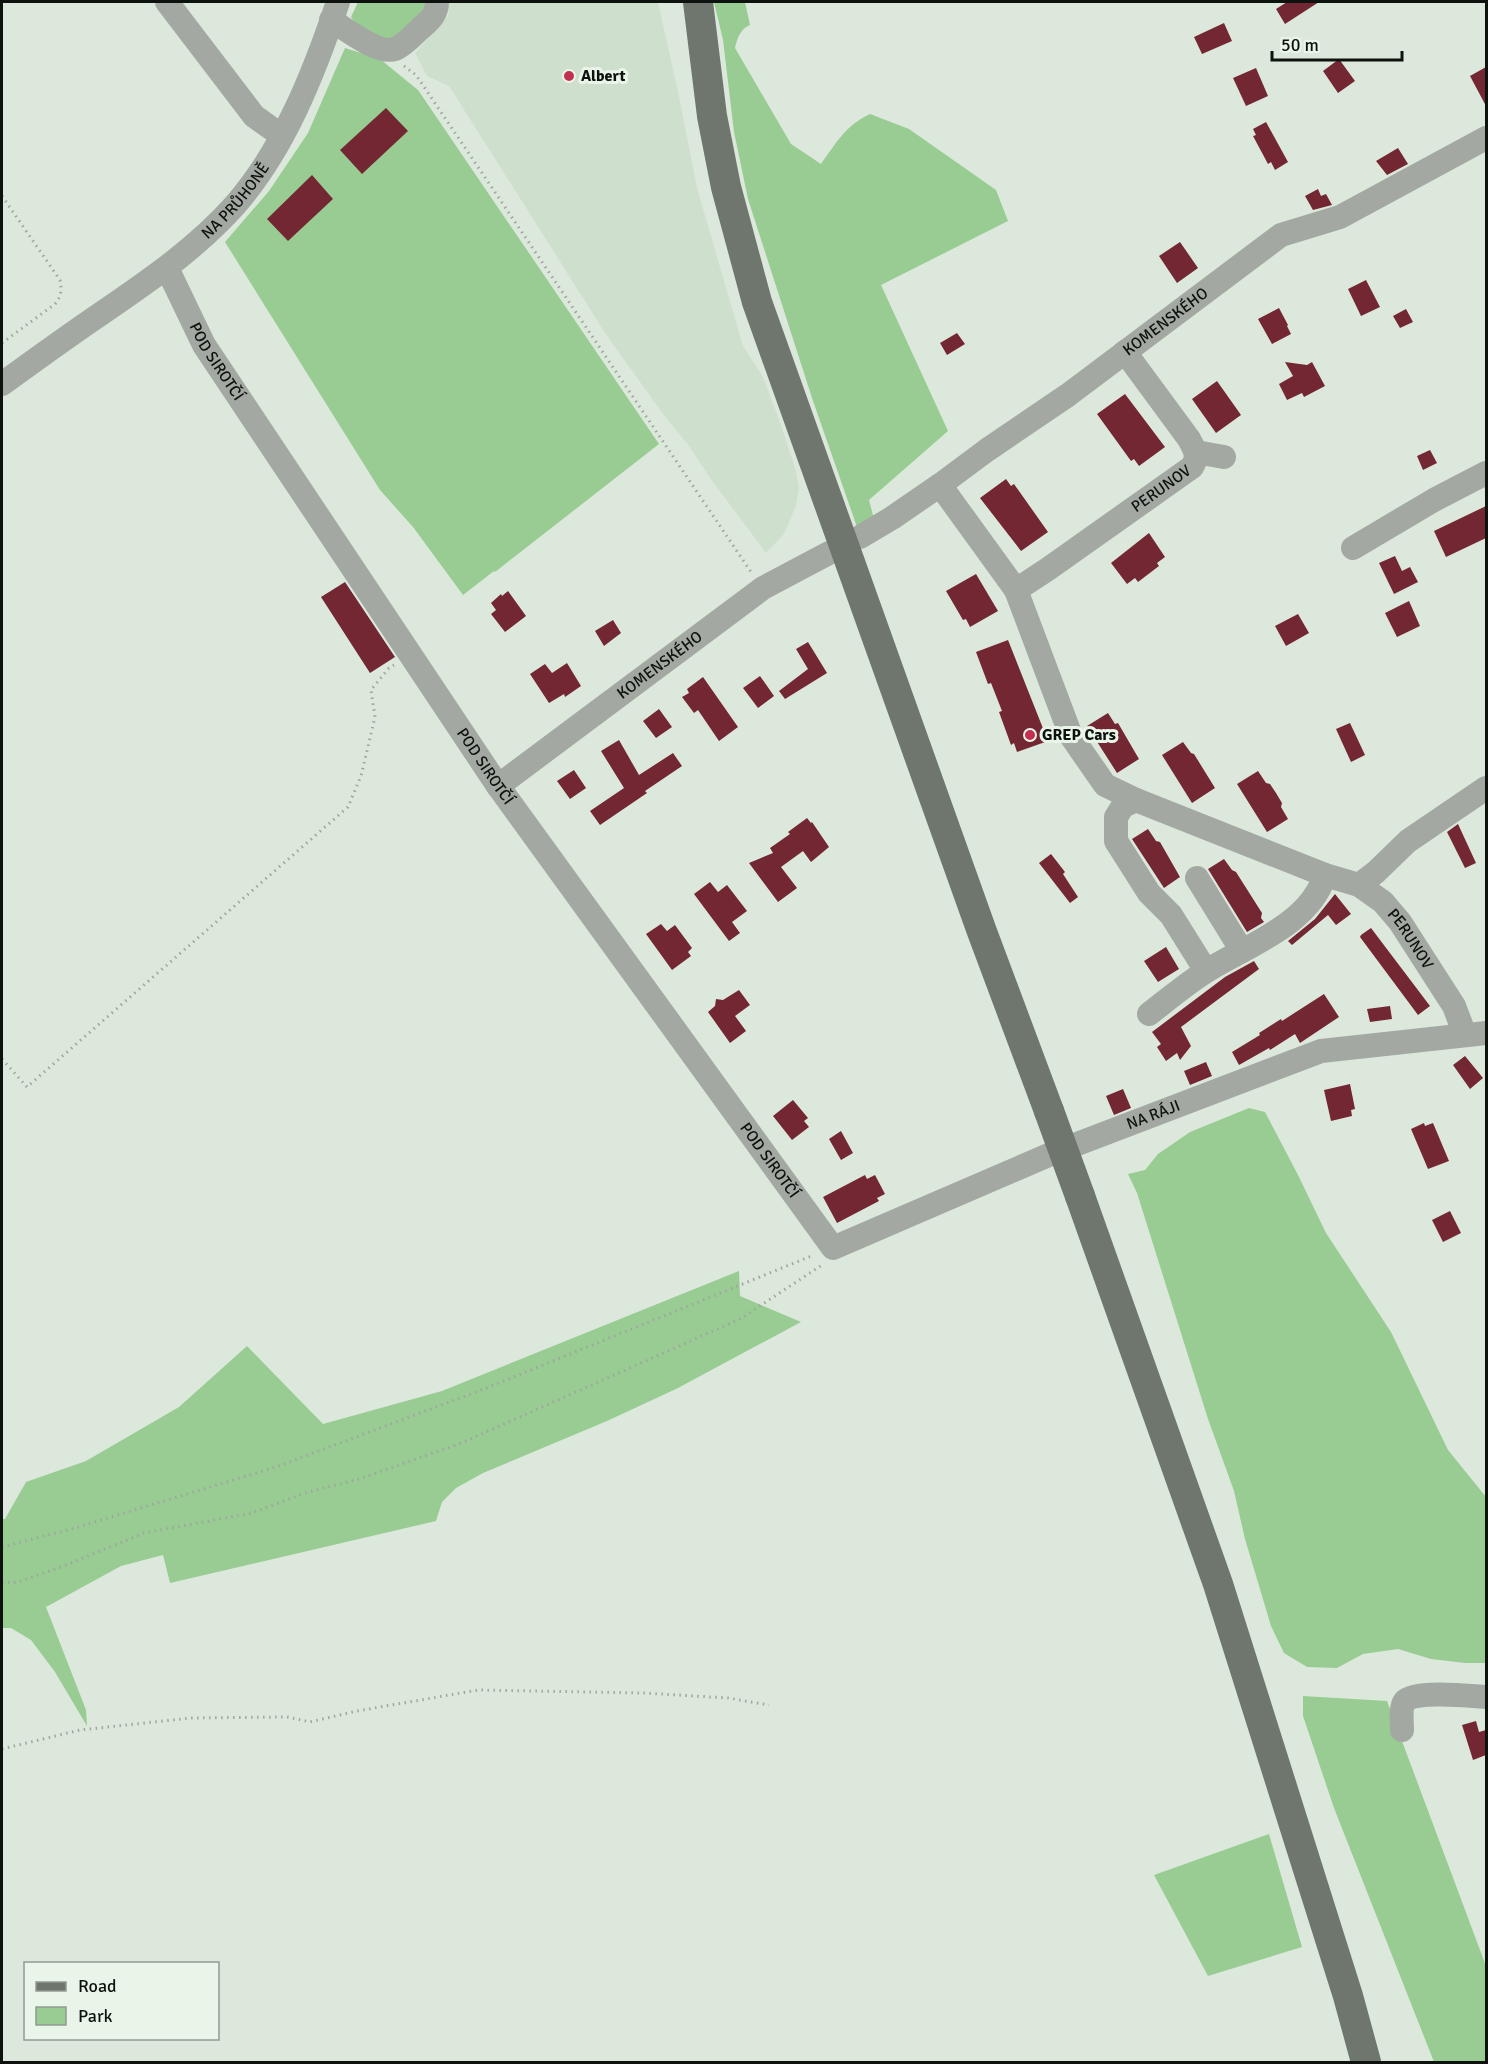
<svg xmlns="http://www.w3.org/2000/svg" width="1488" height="2064" viewBox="0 0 1488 2064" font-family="Signika,sans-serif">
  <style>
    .built { fill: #cfdfcd }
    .green { fill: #98cc93 }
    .building { fill: #732733 }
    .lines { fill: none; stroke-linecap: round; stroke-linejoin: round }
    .path { stroke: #9ea79d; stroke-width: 3; stroke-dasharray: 1.5 4.5; stroke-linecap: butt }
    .minor { stroke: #a4a8a3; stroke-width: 24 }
    .major { stroke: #6e766d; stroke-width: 30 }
    .major-bridge { stroke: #6e766d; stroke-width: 30 }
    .poi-dot { fill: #c1314f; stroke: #eaf5e9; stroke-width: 2 }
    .labels { text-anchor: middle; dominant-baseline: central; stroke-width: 6; stroke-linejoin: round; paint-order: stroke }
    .poi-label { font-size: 16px; font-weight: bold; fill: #0e120e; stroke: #eaf5e9; text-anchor: start }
    .street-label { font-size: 16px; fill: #0e120e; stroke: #eaf5e9 }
  </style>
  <rect width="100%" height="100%" fill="#dde8dc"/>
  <path class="built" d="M447,2H658L679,96L697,188L743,346L762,375L779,419L795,468L799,487L796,506L784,534L766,553L710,478L689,446L663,414L607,336L449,86L427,76L415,53L449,14Z"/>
  <path class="green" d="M358,2H428L407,31L386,42L356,25L351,17Z
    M714,2H745L750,25C740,29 737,39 735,48L791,144L821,164C836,143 846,125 870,114L909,129L996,190L1008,221L881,285L948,431L869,500L874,519L857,527L813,401L748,199L734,132L723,40Z
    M345,48L380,59L418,90L659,444L495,572L494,571L463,595L413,527L380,490L225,242L269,191L308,133Z
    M1249,1108L1265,1112L1298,1175L1326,1233L1391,1332L1448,1450L1486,1497V1663H1465L1431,1659L1398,1649L1363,1654L1337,1668L1307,1667L1284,1653L1271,1626L1245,1539L1234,1491L1208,1419L1137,1193L1128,1174L1145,1170L1158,1154L1190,1132Z
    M739,1271L740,1296L801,1322L678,1388L607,1421L483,1473L456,1488L442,1502L436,1521L170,1583L163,1555L121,1566L46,1607L86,1710L87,1726L55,1672L31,1640L11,1628H2V1519H5L26,1482L86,1461L179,1407L247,1346L323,1424L442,1391Z
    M1303,1696L1387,1701L1486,1966V2062H1434L1334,1808L1303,1716Z
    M1269,1834L1302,1947L1208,1976L1154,1875Z"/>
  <path class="building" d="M1287,2H1319L1285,24L1276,9Z
    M1224,23L1232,41L1202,54L1194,37Z
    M1339,59L1355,81L1338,93L1323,71Z
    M1486,67V106L1470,76Z
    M1256,68L1268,96L1246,106L1233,78Z
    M386,108L408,131L362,174L340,150Z
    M1266,122L1288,162L1275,170L1271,162L1268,164L1253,136L1256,135L1253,129Z
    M1398,148L1408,164L1387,175L1376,161Z
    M312,175L333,199L288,241L267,219Z
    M1318,189L1321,196L1326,194L1332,205L1313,210L1305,196Z
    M1180,242L1198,268L1177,283L1159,256Z
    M1366,280L1380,307L1361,316L1348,289Z
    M1279,308L1288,325L1287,326L1291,334L1272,344L1258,319Z
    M1406,309L1413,322L1400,328L1393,316Z
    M957,333L965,344L947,355L940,343Z
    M1285,362L1307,365L1312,362L1325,386L1304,397L1302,393L1287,400L1279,384L1293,376Z
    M1217,381L1241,415L1216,433L1192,399Z
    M1125,394L1165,447L1139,466L1134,459L1131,461L1097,414Z
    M1430,450L1437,463L1423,470L1417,456Z
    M1006,479L1011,486L1014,484L1048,532L1021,551L980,498Z
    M1486,506V538L1446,557L1434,531Z
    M1149,533L1165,557L1157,563L1159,566L1138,582L1135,578L1127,584L1111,563Z
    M1395,556L1402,571L1410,567L1418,582L1394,594L1379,563Z
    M976,574L998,611L970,627L966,619L963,620L946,591Z
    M345,582L395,657L370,673L321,597Z
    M508,591L526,616L505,632L491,614L496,610L491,603L501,594L502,596Z
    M1409,601L1420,626L1397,637L1385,613Z
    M1298,614L1309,633L1286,646L1275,626Z
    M613,620L621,633L604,646L595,631Z
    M1008,640L1048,741L1017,752L1014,743L1011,745L999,712L1002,711L991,683L988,684L976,652Z
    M808,642L827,673L785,699L779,691L808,669L796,649Z
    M567,663L581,686L565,697L564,694L549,703L530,674L545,664L552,673Z
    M760,676L774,696L758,708L743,688Z
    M703,677L738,727L719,741L698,710L694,713L682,697L689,693L687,689Z
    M659,709L672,727L656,738L643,721Z
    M1108,713L1115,724L1118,723L1139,759L1117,773L1087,726Z
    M1350,723L1365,755L1351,762L1336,729Z
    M619,740L639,775L673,753L682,766L645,791L647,793L600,825L590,811L624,788L601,751Z
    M1183,742L1191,753L1194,754L1215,788L1192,803L1162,755Z
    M574,770L586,788L570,799L557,781Z
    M1258,771L1266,783L1270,784L1276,793L1282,803L1281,807L1288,819L1267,832L1237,784Z
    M807,818L811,823L812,822L829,847L811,862L803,851L781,867L797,888L778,902L749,863L773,853L770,848L790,834L788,832Z
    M1458,824L1476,863L1465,868L1447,832Z
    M1148,829L1156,841L1160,842L1180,877L1164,888L1132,839Z
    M1051,854L1065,872L1063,874L1078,897L1070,903L1039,863Z
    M1224,859L1232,870L1236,872L1262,913L1261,918L1264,922L1247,932L1208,869Z
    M710,882L718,892L727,885L747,911L732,922L740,933L729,941L694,894Z
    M1335,894L1351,914L1336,925L1328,915L1292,945L1288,941L1315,919Z
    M661,924L667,931L675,925L692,948L688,952L691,956L672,970L646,934Z
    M1371,928L1430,1006L1418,1015L1360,937L1361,935Z
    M1166,947L1179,969L1158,982L1144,961Z
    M1254,961L1259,969L1181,1027L1191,1046L1180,1060L1177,1053L1166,1061L1157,1047L1161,1044L1152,1032L1225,977Z
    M739,990L750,1005L735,1016L746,1031L730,1043L708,1012L715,1006L716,999L723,1000Z
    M1324,994L1339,1017L1300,1043L1295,1034L1270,1050L1269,1048L1239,1065L1232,1052L1260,1035L1259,1033L1281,1019L1282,1021Z
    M1390,1006L1392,1019L1370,1022L1367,1009Z
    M1465,1056L1483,1078L1470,1089L1453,1065Z
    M1206,1062L1212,1076L1190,1085L1184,1071Z
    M1350,1084L1355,1109L1351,1110L1352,1116L1331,1121L1324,1090Z
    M1123,1089L1131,1108L1114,1115L1106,1096Z
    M793,1100L808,1118L804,1121L809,1127L792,1140L773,1116Z
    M1424,1123L1425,1126L1433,1123L1449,1161L1428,1169L1411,1129Z
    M841,1131L853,1153L841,1160L829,1139Z
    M865,1175L867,1179L875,1175L885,1194L877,1198L879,1201L837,1223L823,1197Z
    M1450,1211L1461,1233L1443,1242L1432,1220Z
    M1476,1721L1479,1732L1486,1730V1755L1473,1760L1462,1725Z"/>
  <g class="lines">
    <path class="path" d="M404,66L416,75L751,572
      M2,196L60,280C62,290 61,297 55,304L2,343
      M2,1059L27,1087L348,807L361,776L375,717L371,690L389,668L394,665
      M2,1547L75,1528L276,1467L484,1389L814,1255
      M2,1583L18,1582L61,1567L144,1533L252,1513L305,1493L359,1479L459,1444L740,1319L822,1265
      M2,1749L80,1730L191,1718L287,1717L310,1722L357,1711L478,1690L644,1693L728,1698L769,1705"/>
    <g class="minor">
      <path d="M167,2L254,116L282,136"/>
      <path d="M331,20C346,29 378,55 395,49C405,45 413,35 421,28C430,20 437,14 437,2"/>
      <path id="s1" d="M167,268L204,345L498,786L833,1248L1051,1154L1321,1051L1486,1033"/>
      <path id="s2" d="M2,384C35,360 68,336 102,313C150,280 197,248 236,204C285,147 314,73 338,2"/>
      <path d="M1196,452L1224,457"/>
      <path id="s3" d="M940,485L1016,590L1071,736L1105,785L1136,800L1325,875L1359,885L1383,902L1400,922L1454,1006L1465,1035"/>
      <path id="s4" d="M860,537L892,518L940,485L987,450L1068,395L1281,235L1340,217L1486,138"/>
      <path d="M1353,548L1434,500L1486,473"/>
      <path id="s5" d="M1016,590L1048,569L1192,467C1199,456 1195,450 1189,439L1125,352"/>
      <path id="s6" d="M498,786L763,588L829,553"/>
      <path d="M1136,800L1123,806L1116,817V841L1149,893L1171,915L1206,971"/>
      <path d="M1197,878L1242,951"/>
      <path d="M1359,885L1376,872L1408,841L1486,788"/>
      <path d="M1149,1014C1167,1000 1185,985 1205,972C1245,946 1309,926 1325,875"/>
      <path d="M1402,1730C1402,1722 1400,1707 1405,1701C1415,1690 1471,1696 1486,1697"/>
    </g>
    <path class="major" d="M698,2L712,116L726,187L757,302L981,929L1049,1111
      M1080,1196L1218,1584L1348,1996L1366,2062"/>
    <path class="major-bridge" d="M1049,1111L1080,1196"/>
  </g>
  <g class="poi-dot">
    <circle cx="569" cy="76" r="6"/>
    <circle cx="1030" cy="735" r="6"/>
  </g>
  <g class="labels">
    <g class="poi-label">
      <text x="581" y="76">Albert</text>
      <text x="1042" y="735">GREP Cars</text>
    </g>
    <g class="street-label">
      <text stroke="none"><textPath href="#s2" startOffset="298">NA PRŮHONĚ</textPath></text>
      <text stroke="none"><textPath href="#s4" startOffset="374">KOMENSKÉHO</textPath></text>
      <text stroke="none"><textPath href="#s1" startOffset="106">POD SIROTČÍ</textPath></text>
      <text stroke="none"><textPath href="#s5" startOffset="177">PERUNOV</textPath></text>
      <text stroke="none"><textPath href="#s6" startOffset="202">KOMENSKÉHO</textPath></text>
      <text stroke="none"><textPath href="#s1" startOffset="592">POD SIROTČÍ</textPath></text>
      <text stroke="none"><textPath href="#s3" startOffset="694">PERUNOV</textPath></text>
      <text stroke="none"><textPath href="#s1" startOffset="1533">NA RÁJI</textPath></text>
      <text stroke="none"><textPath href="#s1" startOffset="1078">POD SIROTČÍ</textPath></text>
    </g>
  </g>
  <rect width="1488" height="2064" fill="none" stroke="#0e120e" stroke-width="6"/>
  <rect x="24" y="1962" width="195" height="78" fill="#eaf5e9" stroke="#929a91" stroke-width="1.5"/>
  <rect x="36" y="1982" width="30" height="9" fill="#6e766d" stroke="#929a91" stroke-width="1.5"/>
  <text x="78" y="1992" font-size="18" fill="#0e120e">Road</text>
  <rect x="36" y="2007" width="30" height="18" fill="#98cc93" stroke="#929a91" stroke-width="1.5"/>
  <text x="78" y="2022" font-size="18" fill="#0e120e">Park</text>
  <path d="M1272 51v9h130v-9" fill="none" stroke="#0e120e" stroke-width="3"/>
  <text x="1281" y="51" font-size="18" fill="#0e120e" stroke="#eaf5e9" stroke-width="4.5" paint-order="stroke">50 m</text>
</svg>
